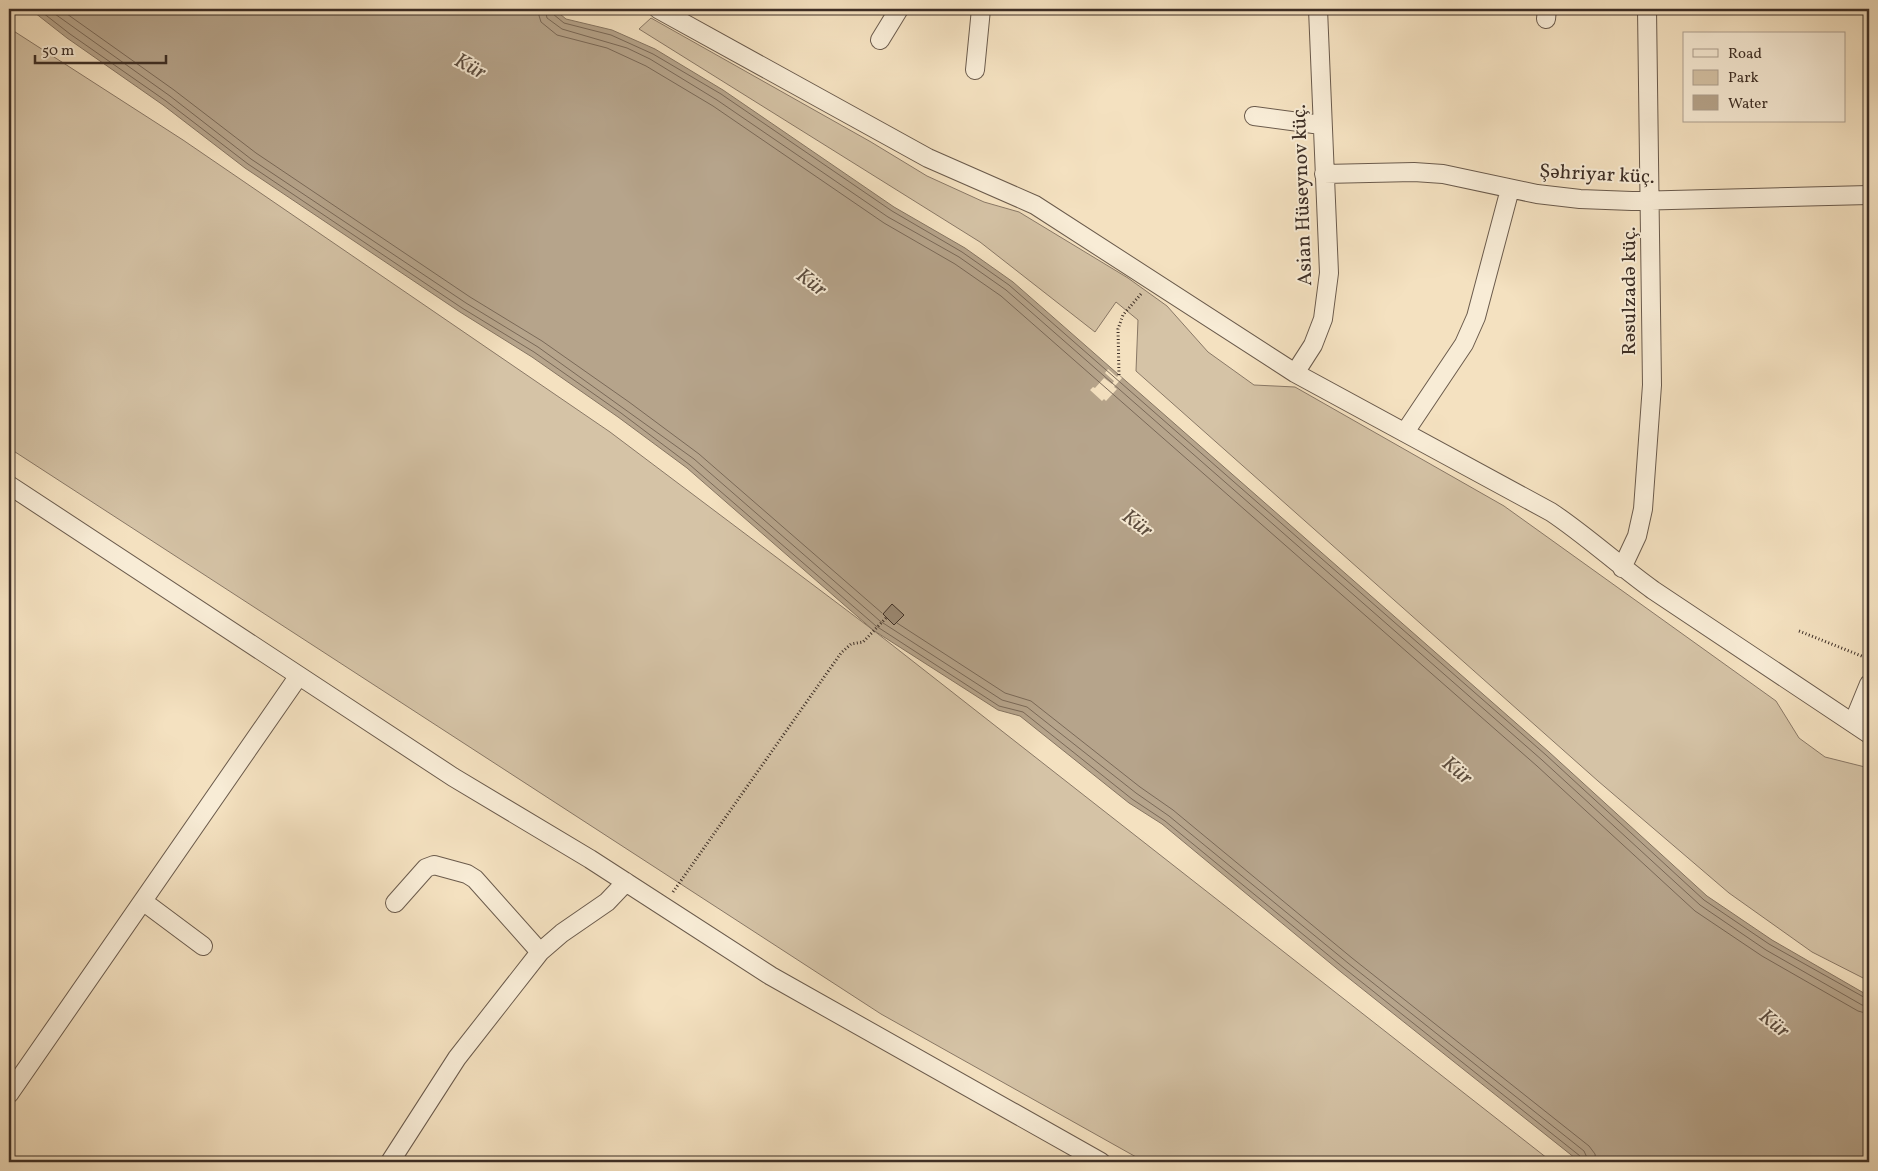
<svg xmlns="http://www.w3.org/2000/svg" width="1878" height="1171" viewBox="0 0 1878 1171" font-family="Vollkorn,serif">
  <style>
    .green { fill: #d5c3a6; stroke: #897866 }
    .water { fill: #b6a48b; stroke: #867562 }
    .pier { fill: #f4e1c0 }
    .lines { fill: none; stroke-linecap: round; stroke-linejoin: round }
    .shore { stroke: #7a6958; stroke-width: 1 }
    .building { fill: #9c8b76; stroke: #3d2e25 }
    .street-casing { stroke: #6b5b4c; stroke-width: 20 }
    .path { stroke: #3d2e25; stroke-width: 3; stroke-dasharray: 1 2.5; stroke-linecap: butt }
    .street { stroke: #f8ecd6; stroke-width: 18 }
    .labels { text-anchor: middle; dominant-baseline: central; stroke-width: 4; stroke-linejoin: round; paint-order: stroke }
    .street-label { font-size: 20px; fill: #3d2e25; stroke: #f8ecd6 }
    .water-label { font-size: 21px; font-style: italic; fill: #5b4c3e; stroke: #f8ecd6 }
  </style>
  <rect width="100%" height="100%" fill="#f4e1c0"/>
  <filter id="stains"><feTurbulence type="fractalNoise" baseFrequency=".004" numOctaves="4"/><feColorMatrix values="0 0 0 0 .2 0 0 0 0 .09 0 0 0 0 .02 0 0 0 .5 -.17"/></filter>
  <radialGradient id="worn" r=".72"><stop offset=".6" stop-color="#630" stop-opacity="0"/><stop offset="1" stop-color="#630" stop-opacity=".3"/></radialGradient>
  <path class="green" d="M651,18L871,142L927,176L984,202L1019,212L1128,278L1167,306L1208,352L1254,385L1295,387L1504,506L1776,701L1799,738L1825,757L1869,768V981L1812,952L1729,893L1598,781L1136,371L1138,320L1116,302L1095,332L980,242L639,29Z
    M9,28L183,140L610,432L873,630L1552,1162H1145L881,1014L9,448Z"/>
  <path class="water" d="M30,9H554L566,19L612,30L655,49L723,90L894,207L965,248L1013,282L1549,752L1707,896L1772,940L1869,996V1162H1580L1341,972L1162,824L1129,803L1020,716L998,710L873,630L687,468L618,417L532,357L460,312L245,168L163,105L67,38Z"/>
  <path class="pier" d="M1108,369L1117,377L1119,375L1122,378L1114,387L1117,389L1106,401L1104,399L1102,401L1090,390L1093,387L1095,388L1104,378L1112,384L1114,381L1105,373Z"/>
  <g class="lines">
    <path class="shore" d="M38,9L70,34L166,101L248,164L462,308L534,352L621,413L690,465L876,626L999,706L1023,712L1132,799L1165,821L1344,968L1580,1156L1582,1162
      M48,9L170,96L251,159L466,303L538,347L694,459L880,621L1002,700L1027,707L1136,793L1169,816L1348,963L1584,1151L1589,1162
      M60,9L174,90L256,153L470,297L542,341L629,402L699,454L882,613
      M537,9L541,22L557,35L607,48L646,66L713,106L884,223L955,264L1001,296L1537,766L1695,911L1762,956L1858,1011L1869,1014
      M545,9L547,18L562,29L627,48L650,59L717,100L888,217L959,257L1006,290L1542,760L1700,905L1766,950L1862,1005L1869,1006
      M551,9L553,14L564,23L611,35L653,54L721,94L892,211L962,252L1009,285L1546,755L1704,900L1769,944L1869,1000
      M897,623L1005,693L1031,701L1140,787L1173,810L1352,958L1589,1146L1595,1154L1596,1162"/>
  </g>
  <path class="building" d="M892,604L904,615L894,625L883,614Z"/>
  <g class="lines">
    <g class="street-casing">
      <path id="street" d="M658,9L928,158L1035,205L1295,373L1551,512C1587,536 1618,565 1653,590L1869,734
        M1546,19L1547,9
        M880,40L899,9
        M975,70L981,9
        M1254,116L1321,125
        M1324,174L1414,172L1443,174L1537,194L1580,199L1632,201L1869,195
        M1295,373L1313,345L1323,319L1329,273L1318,9
        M1405,432L1464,344L1476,317L1510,189
        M9,485L453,777L590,859L771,976L1101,1162
        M1622,568L1637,536L1643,509L1652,385L1647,9
        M1853,723L1869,684
        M144,902L203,946
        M395,903L426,868L434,865L467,874L475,879L540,952
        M9,1094L298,677
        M390,1162L457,1058L540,952L562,933L607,902L626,882"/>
    </g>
    <path class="path" d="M1119,375L1118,329L1123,315L1141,294
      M1799,631L1869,659
      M673,892L841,653L851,644L863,642L886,618"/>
    <use href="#street" class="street"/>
  </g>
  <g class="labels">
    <g class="street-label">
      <text transform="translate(1597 175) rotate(3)">Şəhriyar küç.</text>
      <text transform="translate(1303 195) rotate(-92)">Asian Hüseynov küç.</text>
      <text transform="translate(1630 291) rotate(-90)">Rəsulzadə küç.</text>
    </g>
    <g class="water-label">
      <text transform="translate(470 67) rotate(28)">Kür</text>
      <text transform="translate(811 283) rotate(37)">Kür</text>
      <text transform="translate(1137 524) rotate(37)">Kür</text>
      <text transform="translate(1457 771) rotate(39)">Kür</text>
      <text transform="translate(1774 1024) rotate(39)">Kür</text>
    </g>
  </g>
  <rect width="1878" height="1171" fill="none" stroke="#f4e1c0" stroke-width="30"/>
  <rect x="10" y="10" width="1858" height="1151" fill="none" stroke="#3d2e25" stroke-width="2.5"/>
  <rect x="15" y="15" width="1848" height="1141" fill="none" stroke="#3d2e25"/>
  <rect x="1683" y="32" width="162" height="90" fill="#f8ecd6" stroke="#ada08f"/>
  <rect x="1693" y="49" width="25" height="8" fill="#f8ecd6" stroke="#ada08f"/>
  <text x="1728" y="58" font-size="15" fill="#3d2e25">Road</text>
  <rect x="1693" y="70" width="25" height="15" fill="#d5c3a6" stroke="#ada08f"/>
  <text x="1728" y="82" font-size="15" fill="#3d2e25">Park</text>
  <rect x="1693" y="95" width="25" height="15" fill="#b6a48b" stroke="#ada08f"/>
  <text x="1728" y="108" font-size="15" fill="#3d2e25">Water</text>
  <path d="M35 55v8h131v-8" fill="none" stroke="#3d2e25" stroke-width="2.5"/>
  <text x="42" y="55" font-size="15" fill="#3d2e25" stroke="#f8ecd6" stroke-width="4" paint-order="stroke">50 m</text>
  <rect width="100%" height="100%" filter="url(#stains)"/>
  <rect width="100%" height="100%" fill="url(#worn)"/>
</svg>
